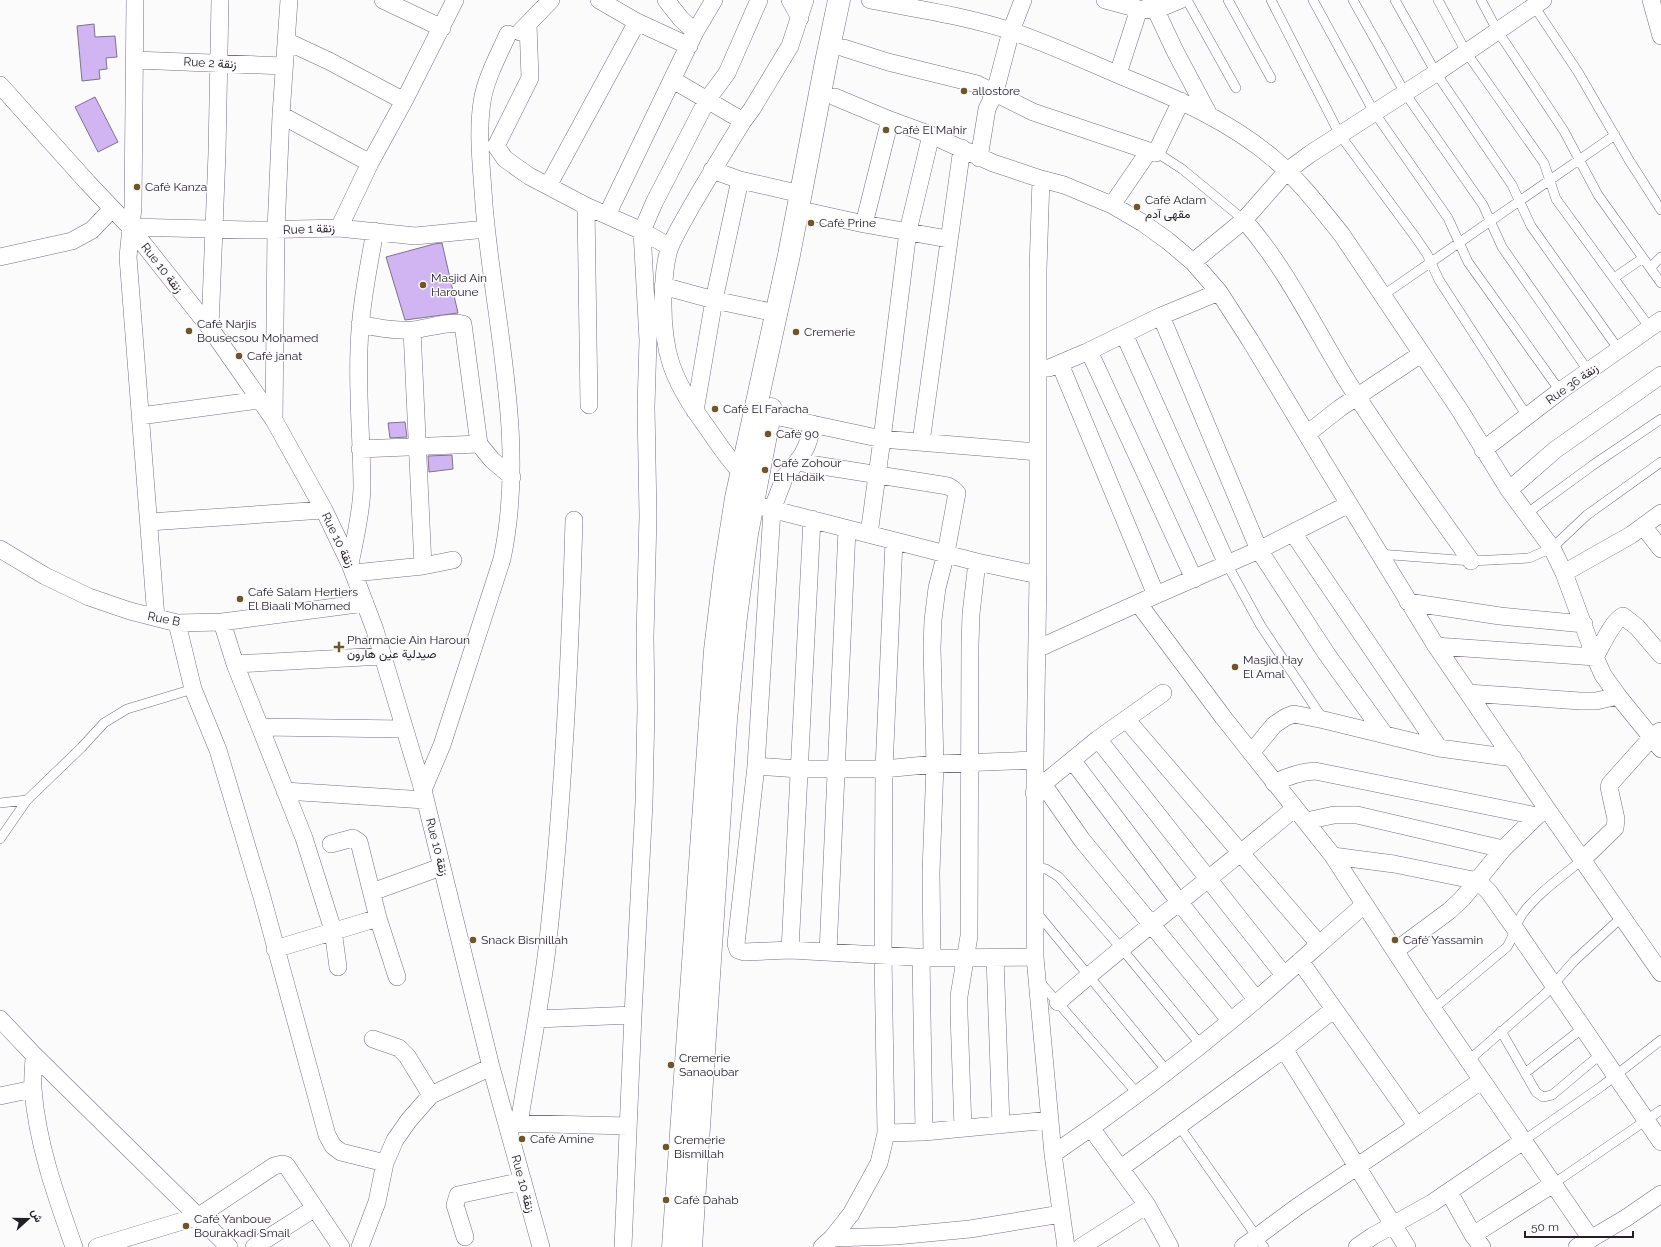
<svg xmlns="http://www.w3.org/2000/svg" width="1661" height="1247" viewBox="0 0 1661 1247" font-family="Raleway,Vazirmatn,sans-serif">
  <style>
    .building { fill: #d0b5f2; stroke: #7d738b }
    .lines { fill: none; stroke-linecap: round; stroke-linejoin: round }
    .lane-casing { stroke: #7a6f87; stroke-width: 10 }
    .street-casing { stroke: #7a6f87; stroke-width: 18 }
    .secondary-casing { stroke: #7a6f87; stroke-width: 23 }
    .lane { stroke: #fff; stroke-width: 9 }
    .street { stroke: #fff; stroke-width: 17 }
    .secondary { stroke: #fff; stroke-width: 22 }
    .poi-dot { fill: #705527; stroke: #fbfbfb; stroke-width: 1.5 }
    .labels { text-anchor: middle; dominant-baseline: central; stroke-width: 3; stroke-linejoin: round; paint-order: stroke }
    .street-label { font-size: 12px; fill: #231e28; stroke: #fbfbfb }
    .poi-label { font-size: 12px; fill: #231e28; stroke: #fbfbfb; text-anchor: start }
  </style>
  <rect width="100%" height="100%" fill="#fbfbfb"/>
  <path class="building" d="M94,24L95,37L115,36L117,57L106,58L107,69L99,70L100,79L82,81L77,26Z
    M95,97L118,142L98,152L75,107Z
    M442,243L458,313L405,320L386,257L434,244Z
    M405,422L407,437L390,438L388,423Z
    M452,455L453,469L429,472L428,456Z"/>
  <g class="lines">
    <g class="lane-casing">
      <path id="lane" d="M1187,0L1236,88
        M1228,0L1271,78
        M1271,0L1340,135L1416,238L1427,254L1439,280L1527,416
        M1313,0L1374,112L1448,218L1468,262L1560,391
        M1353,0L1405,93L1483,205L1502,247L1589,372
        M1395,0L1436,73L1512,185L1531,226L1619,350
        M1438,0L1466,52L1544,163L1556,199L1650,328
        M1481,0L1497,30L1564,131L1598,195L1661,283
        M1534,6L1578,72L1629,160L1661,210
        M1152,152L1162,156L1182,169L1244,220
        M1651,267L1661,257
        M1614,278L1643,258
        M1382,296L1615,135
        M1526,514L1593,465L1661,419
        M1379,554L1471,561L1529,558L1552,548L1587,515L1661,462
        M1227,564L1261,626L1323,719
        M0,803L27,800L81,748L104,723L127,709L193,689
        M0,839L27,800
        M1034,867L1046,869L1059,877L1122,949L1201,1045
        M1037,913L1167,1071
        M1038,980L1137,1093
        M1433,1009L1507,947C1514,936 1516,923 1523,913C1539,892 1563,876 1583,859
        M1501,1031L1536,1092L1543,1097L1552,1095L1601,1054
        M1469,1060L1545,994L1574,961L1622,917
        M1525,1073L1583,1028
        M1179,1126L1264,1247
        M1523,1141L1602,1086L1661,1040
        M1553,1184L1661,1110"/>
    </g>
    <g class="street-casing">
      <path id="street" d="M135,0L133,207L128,257L156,618
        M383,0L442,28
        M599,0L637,22L689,46
        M666,0L681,19L695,32
        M790,0L800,18
        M870,0C917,9 965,16 1011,31C1050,44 1088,62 1126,78C1178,99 1231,122 1274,159C1300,181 1321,209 1342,235L1459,409L1509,490L1552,548L1564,573L1595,657L1603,675L1618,696L1661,749
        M1105,0L1139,9
        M1151,0L1175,51L1209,115
        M1651,0L1661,36
        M528,24L530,78L496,146L505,159L529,176L586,206L642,231L670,247
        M520,32L551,0
        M286,41L329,61L404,101
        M844,48L888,62L977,84L1033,112L1149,151L1112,205
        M135,60L284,66
        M1118,74L1139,9L1156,10L1180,0
        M673,80L743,121L752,109L790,46L805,0
        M0,85L88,183L130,227L210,328L274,420L324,510L350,564L375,630L423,790L491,1067L541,1247
        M835,97L890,120L931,135L993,163L1041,179L1064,185L1112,205L1143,223L1168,241L1193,262L1219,292L1250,340L1327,468L1436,646L1547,809L1661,973
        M281,115L370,163
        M743,121C725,150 708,178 691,207C684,220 675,234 670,247C664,263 664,282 663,298C662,351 672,379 703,422C717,441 730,463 748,479
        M1156,153L1181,101
        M979,158L987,109L995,92L1011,31L1023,0
        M712,170L740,180L801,194
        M1041,179L1038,269V575L1035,760V957L1053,1154L1066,1247
        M548,186L637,22
        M586,206L589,405
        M810,212L864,224L948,239
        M607,215L695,32L714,0
        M1244,220C1285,267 1312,323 1344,376C1383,439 1428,500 1471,561
        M864,224L890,120
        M130,227L250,230L339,228L415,236L486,229
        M339,228L370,163L404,101L455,0
        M0,257L72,241L92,230L112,209
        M1193,262L1244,220L1287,171L1310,154L1436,73L1543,0
        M663,286L714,300L776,313
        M1161,316L1259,550L1326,653L1385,735
        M360,324C377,328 396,331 413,330C429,328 448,321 463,324L479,444L492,460L512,477
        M210,328L217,153L220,0
        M412,330L423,566
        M1124,334L1227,564
        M1089,351L1194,579
        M1060,364L1156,595
        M1049,368L1089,351L1161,316L1219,292
        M695,411L714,300L740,180
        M770,415L882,439L1038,452
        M140,416L260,400
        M274,420L276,230L281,115L289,0
        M1307,434L1340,408L1421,354
        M921,442L962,148
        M360,449L479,444
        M1483,450L1560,391L1661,320
        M797,462C807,450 809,439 813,424
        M1509,490L1555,450L1661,375
        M763,507L977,562L1038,575
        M149,522L324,510
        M1643,526L1661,549
        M1293,533L1439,748
        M869,534L882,439L908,231L931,135
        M0,549L45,576L89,597L130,611L177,623L222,622L365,603
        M350,564C355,539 361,514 362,489C362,442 357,395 359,349C360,309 368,270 375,231
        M354,573L423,566L453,560
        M1564,573L1631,535L1661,513
        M1408,602L1500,616L1584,624
        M1138,603L1223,717L1333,856L1433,1009L1591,1239
        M222,622L235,664L304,838L333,930L338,967
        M177,623L193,689L218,750L262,897L327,1135L333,1146L341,1152L385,1163
        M1436,646L1595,657C1601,647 1613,620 1623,616L1637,627L1661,655
        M1037,649L1156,595L1259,550L1349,504
        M235,664L383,656
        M1468,693L1580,701H1596L1618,696
        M1126,719L1319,944
        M261,727L404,729
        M1098,739L1284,975
        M1251,753L1274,725L1286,717L1294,714L1324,720L1439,748L1513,758
        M1072,760L1180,903L1256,999
        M756,766L799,769H884L935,764L1035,760
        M1274,783C1288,776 1299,772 1315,771L1537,816L1547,809
        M1043,784L1098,739L1163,693
        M423,790L442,745L502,559C527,441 494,323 484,205C482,171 477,135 482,102C485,80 499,54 508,34
        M285,791L425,800
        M1034,793L1043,784L1082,840L1230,1020
        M1306,821L1334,815H1357L1503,849
        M331,844L353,838L359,842L378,918L397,977
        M1333,856L1394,864L1478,881L1489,892L1516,930L1661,1142
        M1583,859L1615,828L1616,819L1609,787L1610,784L1652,737L1660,731
        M372,892L441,867
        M275,949L378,918
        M790,950L812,519
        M1395,951L1449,911L1462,899L1503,849L1537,816
        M828,952L847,529
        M921,957L924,1132
        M995,957L1001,1125
        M932,958L931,872L935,764L932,648L933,620L937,588L946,553L957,493L953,489L948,486L797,462L785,476L772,510L756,766L736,944L738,950L744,952L790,950L932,958L1035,957
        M1300,961L1417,1126
        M1058,1002C1135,935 1217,874 1295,808
        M0,1019L34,1055L229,1247
        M537,1019L633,1015
        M373,1039L399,1048L407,1056L431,1095
        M1284,1049L1407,1247
        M34,1055C34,1066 32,1078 33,1089C37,1143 56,1196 74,1247
        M0,1096L33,1089
        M508,1123L628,1126
        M519,1124C528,1065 540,1008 547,949C563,807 570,663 574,520
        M963,1128L959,1014V996L969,936L970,644L971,614L977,562
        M1091,1128L1147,1205L1170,1247
        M886,1133L924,1132L1050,1120
        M1053,1154C1124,1106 1192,1054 1257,999C1293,968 1328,936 1364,905
        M1121,1168L1284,1049L1334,1009
        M1449,1192L1473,1235L1482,1247
        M1473,1235L1553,1184
        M465,1237L455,1205L458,1195L523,1181
        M832,1238L896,1236L970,1229L1061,1214
        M97,1247L199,1216L274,1166L282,1164L286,1165L341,1247
        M254,1247L315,1208
        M360,1247L377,1202L385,1163L395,1140L409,1120L431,1095L491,1067
        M623,1247L633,1015L644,803L646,708L645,637L648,516L646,407L648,340L642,231L654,203L707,100L727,73L759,0
        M822,1247L832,1238L851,1214L879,1163L886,1133L883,955L884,769L894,541
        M1081,1247L1147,1205
        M1243,1247L1297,1207L1417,1126L1482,1080
        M1357,1247L1373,1236L1432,1203L1523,1141
        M1577,1247L1626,1218L1661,1194"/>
    </g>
    <g class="secondary-casing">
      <path id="secondary" d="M673,1247L715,650L725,568L736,498L789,255L826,62L839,0
        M691,1247L726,720L736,617L747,534L771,409"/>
    </g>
    <use href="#lane" class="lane"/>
    <use href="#street" class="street"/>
    <use href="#secondary" class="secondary"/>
  </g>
  <g class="poi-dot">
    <circle cx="964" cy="91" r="4"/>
    <circle cx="886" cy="130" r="4"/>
    <circle cx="137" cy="187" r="4"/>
    <circle cx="1137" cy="207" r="4"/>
    <circle cx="811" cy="223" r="4"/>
    <circle cx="423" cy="285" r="4"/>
    <circle cx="189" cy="331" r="4"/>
    <circle cx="796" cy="332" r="4"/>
    <circle cx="239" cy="356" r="4"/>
    <circle cx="715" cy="409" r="4"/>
    <circle cx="768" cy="434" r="4"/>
    <circle cx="765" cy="470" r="4"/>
    <circle cx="240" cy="599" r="4"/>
    <path d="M337 641h4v4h4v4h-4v4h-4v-4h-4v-4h4z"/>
    <circle cx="1235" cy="667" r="4"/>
    <circle cx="473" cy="940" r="4"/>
    <circle cx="1395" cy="940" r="4"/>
    <circle cx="671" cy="1065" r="4"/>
    <circle cx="522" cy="1139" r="4"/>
    <circle cx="666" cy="1147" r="4"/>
    <circle cx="666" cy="1200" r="4"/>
    <circle cx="186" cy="1226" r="4"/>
  </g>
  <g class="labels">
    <g class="street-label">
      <text transform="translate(210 63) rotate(3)">Rue 2 زنقة</text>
      <text transform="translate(309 229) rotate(-2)">Rue 1 زنقة</text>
      <text transform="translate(162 268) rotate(52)">Rue 10 زنقة</text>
      <text transform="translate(1572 384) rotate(-35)">Rue 36 زنقة</text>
      <text transform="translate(338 540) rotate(64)">Rue 10 زنقة</text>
      <text transform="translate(164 619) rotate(11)">Rue B</text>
      <text transform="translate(437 847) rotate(76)">Rue 10 زنقة</text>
      <text transform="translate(523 1184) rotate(75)">Rue 10 زنقة</text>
    </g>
    <g class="poi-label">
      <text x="972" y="91">allostore</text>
      <text x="894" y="130">Café El Mahir</text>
      <text x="145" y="187">Café Kanza</text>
      <text x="1145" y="200">Café Adam<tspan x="1145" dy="14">مقهى آدم</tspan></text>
      <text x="819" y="223">Café Prine</text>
      <text x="431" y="278">Masjid Ain<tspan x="431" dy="14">Haroune</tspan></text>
      <text x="197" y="324">Café Narjis<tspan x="197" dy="14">Bousecsou Mohamed</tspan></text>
      <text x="804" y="332">Cremerie</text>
      <text x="247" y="356">Café janat</text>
      <text x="723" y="409">Café El Faracha</text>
      <text x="776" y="434">Café 90</text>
      <text x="773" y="463">Café Zohour<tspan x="773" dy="14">El Hadaik</tspan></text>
      <text x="248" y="592">Café Salam Hertiers<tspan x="248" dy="14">El Biaali Mohamed</tspan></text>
      <text x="347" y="640">Pharmacie Ain Haroun<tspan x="347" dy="14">صيدلية عين هارون</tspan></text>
      <text x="1243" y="660">Masjid Hay<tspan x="1243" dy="14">El Amal</tspan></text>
      <text x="481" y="940">Snack Bismillah</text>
      <text x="1403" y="940">Café Yassamin</text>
      <text x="679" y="1058">Cremerie<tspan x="679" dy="14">Sanaoubar</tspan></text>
      <text x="530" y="1139">Café Amine</text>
      <text x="674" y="1140">Cremerie<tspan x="674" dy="14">Bismillah</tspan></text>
      <text x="674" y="1200">Café Dahab</text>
      <text x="194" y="1219">Café Yanboue<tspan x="194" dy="14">Bourakkadi Smail</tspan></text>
    </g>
  </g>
  <g transform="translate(28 1219) rotate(69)" stroke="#fbfbfb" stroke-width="3" paint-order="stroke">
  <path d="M0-3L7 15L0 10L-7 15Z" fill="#231e28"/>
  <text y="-6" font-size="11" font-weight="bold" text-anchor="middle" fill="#231e28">ش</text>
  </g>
  <path d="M1525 1231v6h108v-6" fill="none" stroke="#231e28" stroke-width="2"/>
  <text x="1531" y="1231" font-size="12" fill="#231e28" stroke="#fbfbfb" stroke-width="3" paint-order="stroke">50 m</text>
</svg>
